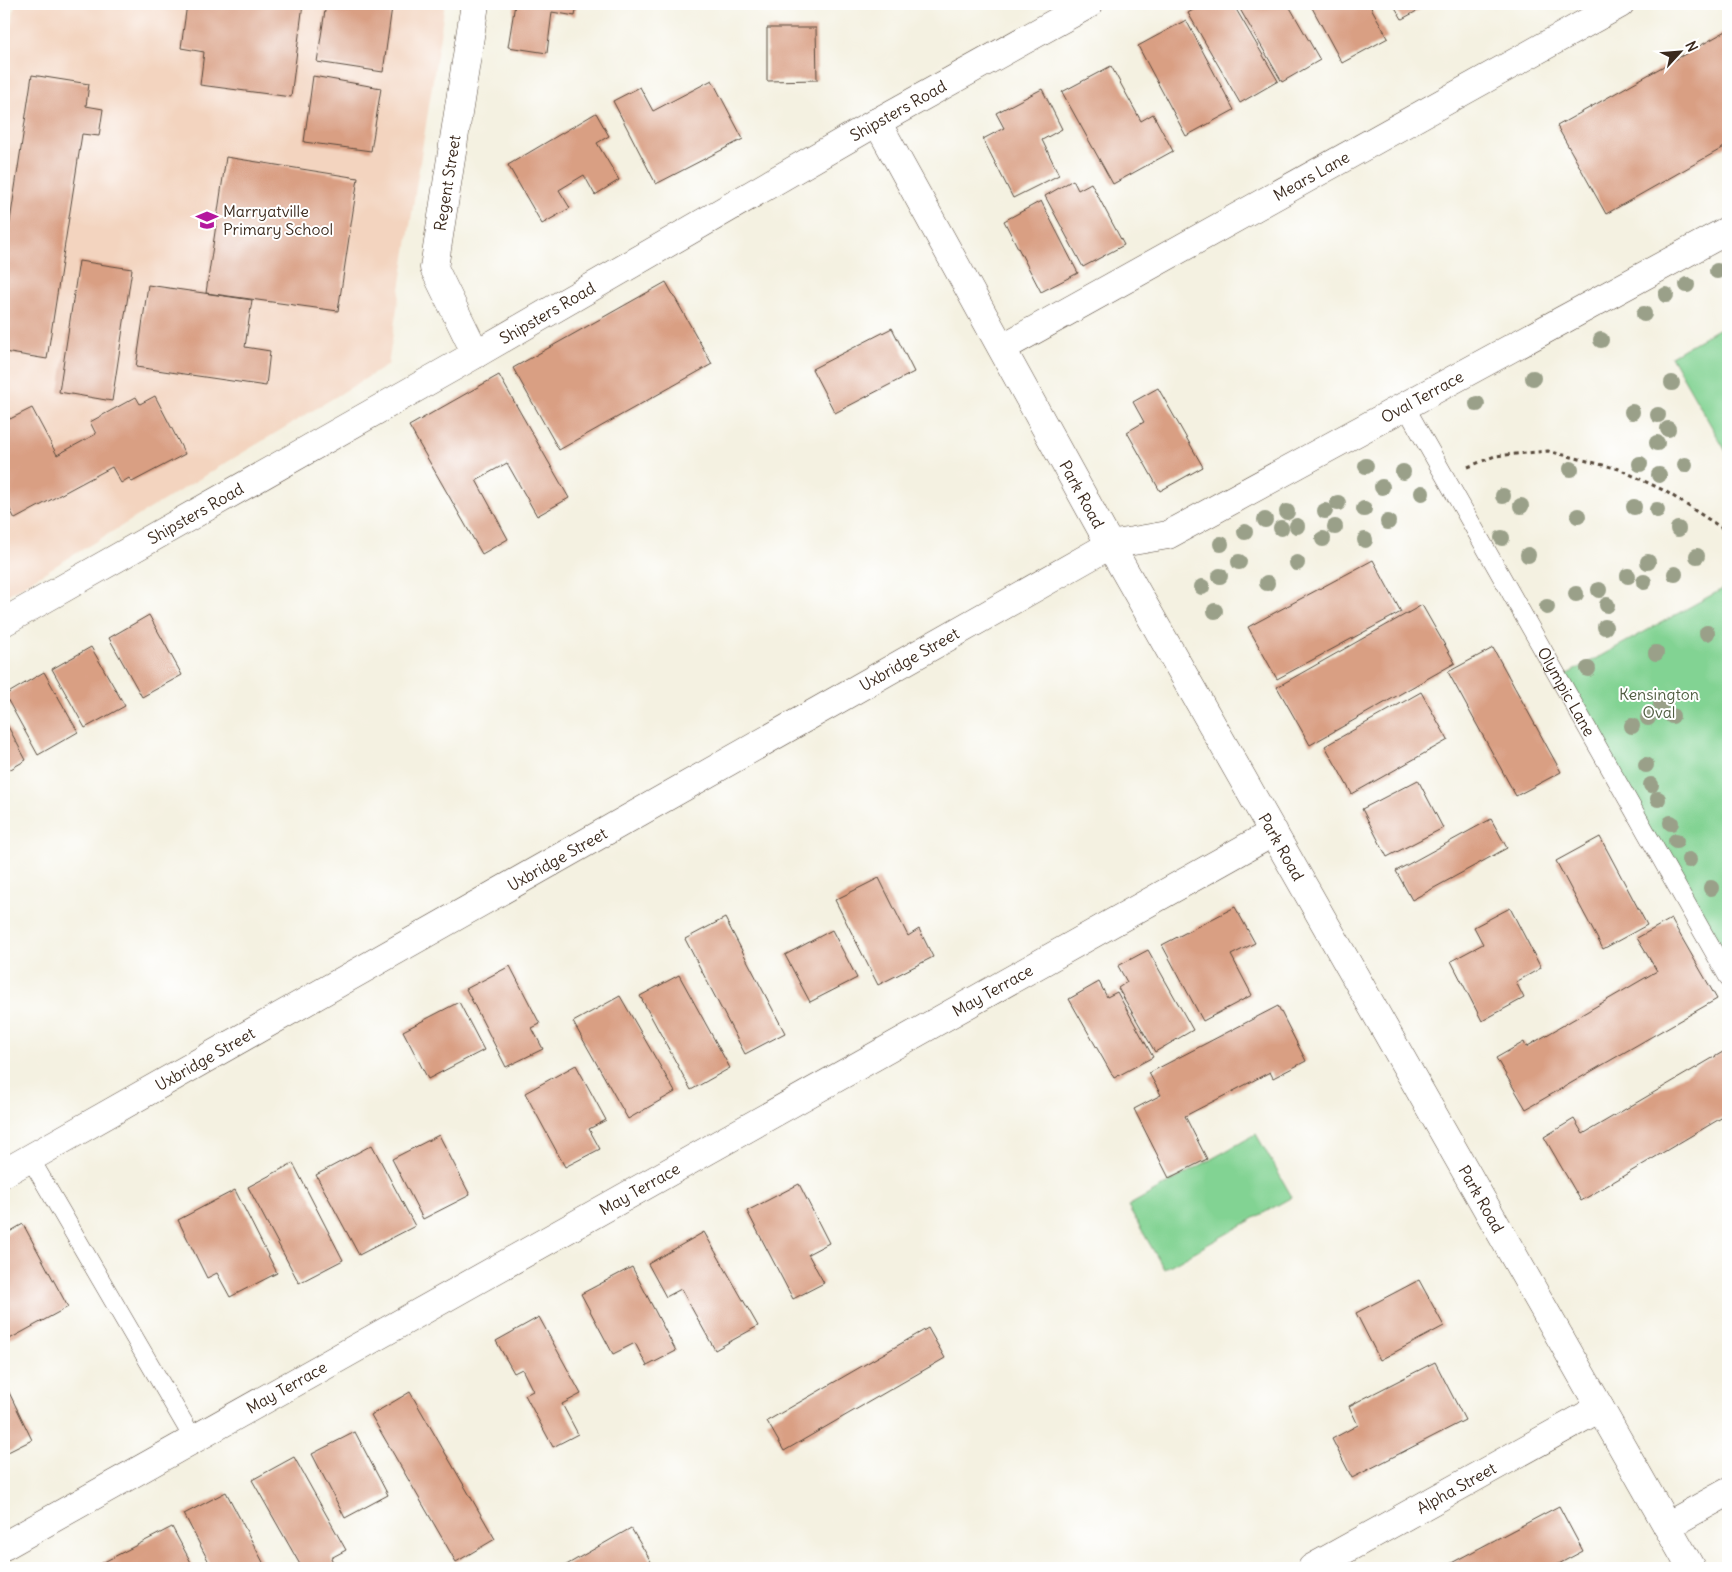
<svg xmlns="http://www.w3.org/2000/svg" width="1732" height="1572" viewBox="0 0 1732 1572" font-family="Delius,sans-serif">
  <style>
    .built { fill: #f3d4bf }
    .green { fill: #82d393; stroke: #5e7e58 }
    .building { fill: #d99f83 }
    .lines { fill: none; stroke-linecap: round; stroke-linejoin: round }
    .service-casing { stroke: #57483b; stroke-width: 19 }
    .minor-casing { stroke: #57483b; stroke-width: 29 }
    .path { stroke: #57483b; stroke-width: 3; stroke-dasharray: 4 4; stroke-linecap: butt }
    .service { stroke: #fff; stroke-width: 18 }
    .minor { stroke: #fff; stroke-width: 28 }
    .tree { fill: #9aa089 }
    .labels { text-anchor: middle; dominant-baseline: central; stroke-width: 4; stroke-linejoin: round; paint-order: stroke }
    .street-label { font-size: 16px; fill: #3b2a1e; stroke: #fff }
    .poi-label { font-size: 16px; fill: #3b2a1e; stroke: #fff; text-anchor: start }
    .park-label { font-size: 16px; fill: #505d41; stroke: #fff }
  </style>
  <rect width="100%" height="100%" fill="#fff"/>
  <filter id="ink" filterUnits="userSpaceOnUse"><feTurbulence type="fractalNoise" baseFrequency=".02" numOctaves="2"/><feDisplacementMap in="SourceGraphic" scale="10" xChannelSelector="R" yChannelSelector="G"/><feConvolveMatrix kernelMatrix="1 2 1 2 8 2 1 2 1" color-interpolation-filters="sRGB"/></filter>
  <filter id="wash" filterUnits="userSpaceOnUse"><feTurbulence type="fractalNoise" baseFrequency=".0096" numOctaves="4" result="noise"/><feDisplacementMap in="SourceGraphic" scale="20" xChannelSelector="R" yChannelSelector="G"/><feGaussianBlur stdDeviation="1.12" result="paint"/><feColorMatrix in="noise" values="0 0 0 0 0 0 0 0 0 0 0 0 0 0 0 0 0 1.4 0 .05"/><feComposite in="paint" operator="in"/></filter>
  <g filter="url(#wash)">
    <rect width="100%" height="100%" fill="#f4f1e1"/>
    <path class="built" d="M15,4H445L388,365L4,597V75Z"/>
    <path class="green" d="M1728,323V455L1671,356Z
      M1728,586V973L1564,676Z
      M1256,1134L1292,1197L1164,1269L1128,1206Z"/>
    <g id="blocks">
      <path class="building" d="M187,4H303L291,97L200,85L204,52L181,48Z
        M326,4H368L392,7L383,72L317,62Z
        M515,4H577L575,16L552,12L547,53L508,47Z
        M1203,4H1207L1210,9L1219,4H1233L1278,81L1240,103L1188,13Z
        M1237,4H1288L1320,60L1282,82Z
        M1310,4H1369L1388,38L1342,63Z
        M1393,4H1430L1402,19Z
        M1186,20L1234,110L1186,136L1138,46Z
        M767,28H816L817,80L767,81Z
        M1728,30V145L1606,214L1557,126Z
        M1111,66L1141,121L1153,114L1173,151L1113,184L1062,92Z
        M32,75L89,84L86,106L103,109L99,136L82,134L47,359L4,352V261Z
        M313,76L381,88L371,151L304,142Z
        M712,80L743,139L656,184L613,101L640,87L653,111Z
        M1042,89L1062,129L1042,140L1059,175L1013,198L983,139L1004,128L996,113Z
        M596,113L609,136L597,143L619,180L595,195L584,175L559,190L570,208L542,224L508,165Z
        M226,157L358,178L338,311L206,293Z
        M1073,180L1078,190L1091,183L1124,245L1083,267L1045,196Z
        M1041,201L1078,273L1041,292L1004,221Z
        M79,261L132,269L112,401L59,392Z
        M666,282L712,364L559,450L513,368Z
        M148,285L252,300L245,347L270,351L266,386L136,367Z
        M892,328L914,372L835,413L812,369Z
        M499,375L569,498L537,516L507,463L476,480L508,539L482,554L409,426Z
        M1158,388L1203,467L1160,491L1127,432L1144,422L1133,402Z
        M155,396L185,454L132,482L129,478L121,483L112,467L15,519L4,498V411H5L10,419L32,408L57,455L96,434L90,422L136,397L140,404Z
        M1373,560L1401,612L1277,679L1248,627Z
        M1422,605L1455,663L1310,745L1277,687Z
        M149,615L182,675L142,697L109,638Z
        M91,647L125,706L85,728L52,669Z
        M1493,648L1561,772L1516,796L1448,672Z
        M44,672L78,732L38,755L5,695Z
        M1421,692L1448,740L1352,794L1325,746Z
        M4,719L26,760L4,773Z
        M1418,780L1443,828L1387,857L1362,809Z
        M1491,819L1507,848L1412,900L1396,871Z
        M1600,837L1647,925L1603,949L1556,861Z
        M879,878L908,936L919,929L933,957L878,985L835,900Z
        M1235,907L1255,943L1231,955L1252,995L1203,1021L1162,945Z
        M1510,908L1541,968L1516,982L1524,998L1482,1021L1451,961L1483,944L1474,927Z
        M725,918L785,1033L745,1054L685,939Z
        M1671,919L1717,999L1526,1109L1496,1058L1524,1042L1526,1047L1657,971L1637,938Z
        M832,930L857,978L810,1002L785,955Z
        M1148,950L1193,1030L1155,1052L1118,988L1127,982L1118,966Z
        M510,966L540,1024L532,1028L543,1049L506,1067L466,989Z
        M679,975L730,1068L691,1090L640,996Z
        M1099,982L1107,997L1117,992L1153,1057L1114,1078L1069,999Z
        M620,996L675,1092L628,1119L573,1022Z
        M459,1002L484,1050L428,1079L403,1031Z
        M1278,1006L1306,1061L1273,1078L1270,1072L1185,1116L1207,1159L1169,1178L1134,1109L1161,1095L1149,1073Z
        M1728,1049V1114L1581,1201L1544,1137L1574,1119L1583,1134Z
        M576,1065L606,1120L589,1129L600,1149L565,1167L525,1093Z
        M439,1135L470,1195L423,1219L392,1159Z
        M372,1145L415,1226L359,1255L316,1175Z
        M293,1163L343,1260L299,1283L248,1187Z
        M799,1184L829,1243L808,1254L824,1283L793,1299L747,1211Z
        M235,1190L277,1273L230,1297L217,1273L207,1278L178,1220Z
        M23,1224L68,1307L4,1342V1235Z
        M704,1232L758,1326L715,1350L681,1289L666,1297L648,1264Z
        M632,1267L676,1351L647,1366L635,1343L613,1354L581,1294Z
        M1419,1280L1444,1326L1380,1360L1356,1313Z
        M539,1317L581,1394L562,1404L578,1434L553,1447L525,1395L533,1391L522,1369L514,1373L496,1341Z
        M928,1328L945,1358L784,1451L767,1421Z
        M1435,1362L1465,1420L1352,1478L1332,1439L1358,1425L1349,1406Z
        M4,1382L32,1440L4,1454Z
        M410,1392L495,1539L456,1562L371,1415Z
        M355,1432L388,1495L345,1518L312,1454Z
        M294,1457L346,1550L331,1558L336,1568H302L252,1480Z
        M226,1492L266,1568H212L184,1514Z
        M1559,1506L1583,1551L1551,1568H1442Z
        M172,1527L194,1568H105L102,1563Z
        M631,1528L653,1565L647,1568H561Z"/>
    </g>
  </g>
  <g filter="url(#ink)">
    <use href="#blocks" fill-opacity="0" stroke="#57483b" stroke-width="1"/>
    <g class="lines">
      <g class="service-casing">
        <g id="service">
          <path id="s1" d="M1405,406L1728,977"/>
          <path d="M30,1158L194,1440"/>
        </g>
      </g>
      <g class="minor-casing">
        <g id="minor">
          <path d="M475,4L434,268L476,354"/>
          <path id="s2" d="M877,122L1110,545L1691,1568"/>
          <path id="s3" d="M1002,348L1620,4"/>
          <path id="s4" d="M4,622L476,354L877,122L1089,4"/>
          <path id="s5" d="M4,1173L1110,545L1168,535L1728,230"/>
          <path d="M1667,1526L1728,1492"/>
          <path id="s6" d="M4,1546L1274,832"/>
          <path id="s7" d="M1312,1568L1600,1408"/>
        </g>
      </g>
      <path class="path" d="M1468,467L1495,456L1548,451L1619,469L1665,491L1728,532"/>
      <use href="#service" class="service"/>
      <use href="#minor" class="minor"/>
    </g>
    <g class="tree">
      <circle cx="1717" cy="271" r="8"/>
      <circle cx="1687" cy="285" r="8"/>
      <circle cx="1666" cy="295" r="8"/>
      <circle cx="1644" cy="314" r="8"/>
      <circle cx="1601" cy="340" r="8"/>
      <circle cx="1533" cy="378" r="8"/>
      <circle cx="1672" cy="383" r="8"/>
      <circle cx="1477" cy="404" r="8"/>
      <circle cx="1632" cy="412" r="8"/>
      <circle cx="1658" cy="415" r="8"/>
      <circle cx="1668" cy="429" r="8"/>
      <circle cx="1657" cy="443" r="8"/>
      <circle cx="1640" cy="464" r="8"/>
      <circle cx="1685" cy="465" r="8"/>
      <circle cx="1366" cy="466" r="8"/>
      <circle cx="1571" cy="469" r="8"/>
      <circle cx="1403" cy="472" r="8"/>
      <circle cx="1659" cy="475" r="8"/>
      <circle cx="1382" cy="487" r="8"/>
      <circle cx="1422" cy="493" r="8"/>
      <circle cx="1503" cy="496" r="8"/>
      <circle cx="1338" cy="503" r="8"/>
      <circle cx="1521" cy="506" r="8"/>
      <circle cx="1634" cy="507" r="8"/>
      <circle cx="1364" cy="509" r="8"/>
      <circle cx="1657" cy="510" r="8"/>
      <circle cx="1325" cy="511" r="8"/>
      <circle cx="1287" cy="512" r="8"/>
      <circle cx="1578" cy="516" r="8"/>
      <circle cx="1265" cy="520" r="8"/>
      <circle cx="1388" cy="522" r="8"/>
      <circle cx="1297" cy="526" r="8"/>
      <circle cx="1335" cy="527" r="8"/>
      <circle cx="1281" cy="528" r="8"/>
      <circle cx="1678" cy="529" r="8"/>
      <circle cx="1245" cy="532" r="8"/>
      <circle cx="1502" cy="538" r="8"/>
      <circle cx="1323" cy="539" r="8"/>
      <circle cx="1365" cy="540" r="8"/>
      <circle cx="1221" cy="544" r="8"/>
      <circle cx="1528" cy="555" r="8"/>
      <circle cx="1697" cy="556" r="8"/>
      <circle cx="1239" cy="562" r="8"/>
      <circle cx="1648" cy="562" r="8"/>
      <circle cx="1297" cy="563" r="8"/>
      <circle cx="1675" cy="574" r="8"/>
      <circle cx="1220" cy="576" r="8"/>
      <circle cx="1628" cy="576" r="8"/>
      <circle cx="1644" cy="582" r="8"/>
      <circle cx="1267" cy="583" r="8"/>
      <circle cx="1202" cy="587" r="8"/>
      <circle cx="1599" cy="590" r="8"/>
      <circle cx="1576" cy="594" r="8"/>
      <circle cx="1607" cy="605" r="8"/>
      <circle cx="1547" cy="607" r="8"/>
      <circle cx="1215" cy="611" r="8"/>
      <circle cx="1605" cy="627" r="8"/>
      <circle cx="1707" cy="633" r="8"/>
      <circle cx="1656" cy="653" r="8"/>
      <circle cx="1588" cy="669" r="8"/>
      <circle cx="1661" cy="704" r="8"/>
      <circle cx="1672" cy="716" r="8"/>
      <circle cx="1648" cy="718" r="8"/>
      <circle cx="1632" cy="726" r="8"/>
      <circle cx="1646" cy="765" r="8"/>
      <circle cx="1651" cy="785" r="8"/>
      <circle cx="1658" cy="799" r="8"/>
      <circle cx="1671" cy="823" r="8"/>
      <circle cx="1676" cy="841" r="8"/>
      <circle cx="1689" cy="860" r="8"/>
      <circle cx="1711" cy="888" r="8"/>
    </g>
  </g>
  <defs>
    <g id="school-bare" transform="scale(1.725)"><path d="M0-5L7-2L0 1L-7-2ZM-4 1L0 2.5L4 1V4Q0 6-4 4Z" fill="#b5179e" stroke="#fff" stroke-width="2.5" paint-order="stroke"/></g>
  </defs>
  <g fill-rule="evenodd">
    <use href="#school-bare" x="207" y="220"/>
  </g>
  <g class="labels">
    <g class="street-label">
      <text stroke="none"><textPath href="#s4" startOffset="1030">Shipsters Road</textPath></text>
      <text stroke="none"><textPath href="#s3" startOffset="354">Mears Lane</textPath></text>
      <text transform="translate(447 183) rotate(-81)">Regent Street</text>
      <text stroke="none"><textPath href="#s4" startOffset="625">Shipsters Road</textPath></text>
      <text stroke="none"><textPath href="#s5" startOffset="1620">Oval Terrace</textPath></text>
      <text stroke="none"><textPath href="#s2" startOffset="425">Park Road</textPath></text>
      <text stroke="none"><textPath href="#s4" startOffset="220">Shipsters Road</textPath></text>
      <text stroke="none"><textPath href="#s5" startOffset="1041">Uxbridge Street</textPath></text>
      <text stroke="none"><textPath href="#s1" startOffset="328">Olympic Lane</textPath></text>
      <text stroke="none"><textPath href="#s2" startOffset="830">Park Road</textPath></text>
      <text stroke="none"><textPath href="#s5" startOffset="636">Uxbridge Street</textPath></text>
      <text stroke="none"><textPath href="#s6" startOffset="1134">May Terrace</textPath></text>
      <text stroke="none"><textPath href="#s5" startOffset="231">Uxbridge Street</textPath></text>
      <text stroke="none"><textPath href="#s6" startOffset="729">May Terrace</textPath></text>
      <text stroke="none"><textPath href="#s2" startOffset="1235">Park Road</textPath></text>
      <text stroke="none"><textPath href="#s6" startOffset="324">May Terrace</textPath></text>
      <text stroke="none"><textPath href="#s7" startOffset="165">Alpha Street</textPath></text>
    </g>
    <g class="poi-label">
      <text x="223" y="211">Marryatville<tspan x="223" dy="18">Primary School</tspan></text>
    </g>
    <g class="park-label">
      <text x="1659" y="694">Kensington<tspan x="1659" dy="18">Oval</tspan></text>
    </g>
  </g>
  <rect width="1732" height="1572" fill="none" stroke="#fff" stroke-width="20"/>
  <g transform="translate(1680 52) rotate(64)" stroke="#ffffff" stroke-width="4" paint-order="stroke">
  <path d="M0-4L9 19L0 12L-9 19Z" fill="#3b2a1e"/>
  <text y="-8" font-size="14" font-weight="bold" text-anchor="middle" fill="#3b2a1e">N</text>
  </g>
</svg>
